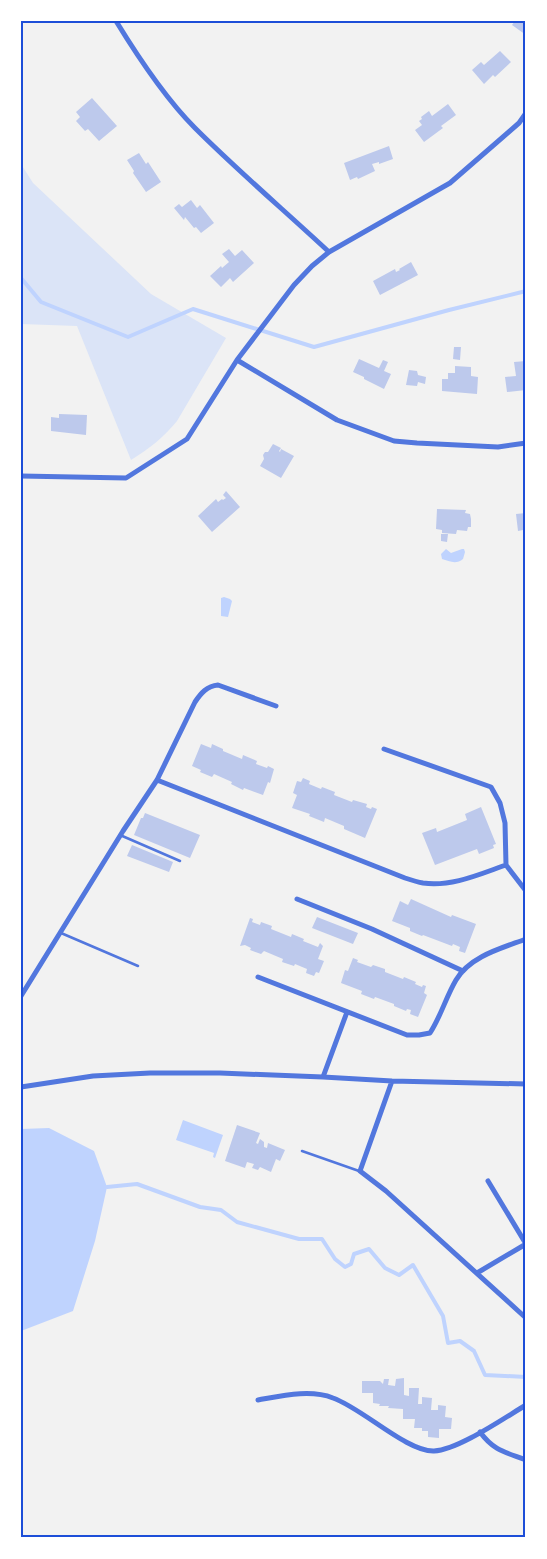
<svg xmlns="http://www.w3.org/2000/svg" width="547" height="1559" viewBox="0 0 547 1559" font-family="Bitter,serif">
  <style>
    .green { fill: #dbe4f7 }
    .water { fill: #bfd3fe }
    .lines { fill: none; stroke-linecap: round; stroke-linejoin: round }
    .stream { stroke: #bfd3fe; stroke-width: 4 }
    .building { fill: #bdc9ec }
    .service { stroke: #5277de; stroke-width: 2.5 }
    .minor { stroke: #5277de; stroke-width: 5 }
    .neatline { fill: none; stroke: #1d4ed8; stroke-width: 2 }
  </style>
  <rect width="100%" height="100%" fill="#f2f2f2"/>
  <path class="green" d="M21,164L33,183L151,294L226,338L177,421C164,437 149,449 131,460L77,326L21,324Z"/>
  <path class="water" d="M446,549L451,553L462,549H464L465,552L463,559C456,565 449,561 442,559L441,554Z
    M224,597L230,599L232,601L228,617L221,616V598Z
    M183,1120L223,1135L215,1158L213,1157L214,1153L176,1140Z
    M49,1128L94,1151L107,1187L95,1241L73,1311L21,1331V1129Z"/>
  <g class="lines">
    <path class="stream" d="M21,278L41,302L128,337L193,309L314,347L449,310L526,291
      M107,1187L137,1184L200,1207L221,1210L237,1222L299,1239H322L335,1259L345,1267L351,1264L354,1254L369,1249L385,1268L399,1275L413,1265L443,1316L448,1343L460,1341L474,1351L485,1375L526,1377"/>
  </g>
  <path class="building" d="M515,21H526V35L512,25Z
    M500,51L511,62L495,77L493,75L484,84L472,70L481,62L484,65Z
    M92,98L117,126L99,141L88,129L85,131L76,121L80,117L76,112Z
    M448,104L456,115L441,126L443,128L424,142L415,130L422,125L419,121L422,119L421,117L429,111L432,116Z
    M389,146L393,159L379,164V162L372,164L375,171L358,179L357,177L350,180L344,163Z
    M139,153L146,164L148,162L161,182L146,192L133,173L134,171L127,160Z
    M191,200L197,208L200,205L214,223L201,233L196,227L194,228L185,217L184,220L174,208L179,204L182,207Z
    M229,249L235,256L242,250L254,263L233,282L230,278L221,287L210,276L221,266L222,268L229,262L222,254Z
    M411,262L418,275L380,295L373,281L395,269L396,272L400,270L399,269Z
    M454,347H461L460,360L453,359Z
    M359,359L379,368L383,360L388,362L384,371L391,374L384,389L364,379V377L353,372Z
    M526,361V390L507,392L505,377L516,376L514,362Z
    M455,366L471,367V376L478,377L477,394L442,391V379H448V373H455Z
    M409,370L417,371L418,375L426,377L425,384L418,382L417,386L406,385Z
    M59,414L87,415L86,435L51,431V417L59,418Z
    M273,444L281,448L279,451L280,452L281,449L294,456L281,478L260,466L264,459L263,455L265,452H268Z
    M226,491L240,507L212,532L198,516L216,499L218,502L222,499L223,500L226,498L223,495Z
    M437,509L466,510L465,513L470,514L471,519V527H468L467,531L457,530L456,534L442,533V530L436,529Z
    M526,513V535H524L523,530L518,531L516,514Z
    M441,534H448L447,542L441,541Z
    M201,744L211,748L212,744L223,749V751L242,759L243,755L257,761L256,764L267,768L268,766L274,769L270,783L268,782L263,795L244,788L243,790L231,784L232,782L214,774L212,777L200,772L201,770L192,766Z
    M303,778L310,781L309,784L321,789L322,787L335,792L334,795L352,802L353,800L367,804L366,807L371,809L372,807L377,809L365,838L344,829V826L325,818L324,822L309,816L310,814L292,808L297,795L293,793L297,781L301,782Z
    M481,807L496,844L493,845L494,848L479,854L477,849L435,865L422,833L436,828L437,832L467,820L465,814Z
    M145,813L200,835L190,858L134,835L141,818H143Z
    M132,845L173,862L169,872L127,856Z
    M411,899L451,917L452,915L476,924L465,953L459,951L460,947L453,944L452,946L423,935L422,936L410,931V928L392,921L400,901L408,905Z
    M317,917L358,933L353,944L312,928Z
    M250,918L253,919L252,922L260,925L261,922L272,926L271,929L291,937L292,934L304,939L303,941L318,947L320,943L323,946L318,959L324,961L319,973L316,972L314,976L306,973L307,969L295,964L294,966L282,962L283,959L264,951L261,954L250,950L251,948L245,945L240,946Z
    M353,958L358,960L357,962L371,967L373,965L385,969V972L403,979L404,977L416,982L415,984L422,987L423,985L426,986L424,993L427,995L418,1017L410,1014L411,1010L407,1009L406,1011L394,1006V1004L375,997L374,999L361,994L362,991L341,983L345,970L348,971Z
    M237,1125L260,1133L256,1143L258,1144L260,1139L264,1142V1147L267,1148L268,1143L285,1150L280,1161L276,1159L271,1172L260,1167L258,1170L252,1168L254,1164L247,1162L245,1168L225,1161Z
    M404,1378V1395L409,1396V1388H419L418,1404H422V1397L432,1398L431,1410H438V1405L446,1406L445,1417L452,1418L451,1429H439V1438L428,1437V1431H422V1428H414L415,1419H403V1409L388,1408L389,1406H379L380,1404L373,1403V1393H362V1381H380L383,1384L384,1379H389L388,1385L395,1386L396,1379Z"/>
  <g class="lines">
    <path class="service" d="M120,835L180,861
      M61,933L138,966
      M302,1151L359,1171"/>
    <path class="minor" d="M116,21C138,57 166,99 195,128C238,171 285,211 329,252
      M237,360L337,420L394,441L417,443L498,447L526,443
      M21,476L126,478L187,439L237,360L294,285L312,266L329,252L450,183L519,123L526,113
      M384,749L491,787L500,803L505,823L506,865L526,891
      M157,780L405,878C411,880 417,882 423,883C452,887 480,874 506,865
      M297,899L372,929L463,971
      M258,977L407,1035H419L430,1033C441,1016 446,997 456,980C470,956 502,948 526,939
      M21,996L123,831L157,780L195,702C201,693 207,686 218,685L276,706
      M323,1077L347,1012
      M392,1081L360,1171L386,1191L526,1318
      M21,1087L93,1076L150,1073H220L323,1077L392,1081L526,1084
      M488,1181L526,1244
      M477,1273L526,1244
      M258,1400C281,1396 310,1389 333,1398C362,1408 407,1452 434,1451C458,1450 504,1418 526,1405
      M480,1432C494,1451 505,1452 526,1460"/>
  </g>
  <rect width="547" height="1559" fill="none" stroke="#ffffff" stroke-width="45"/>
  <rect x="22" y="22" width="502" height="1514" class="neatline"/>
</svg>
